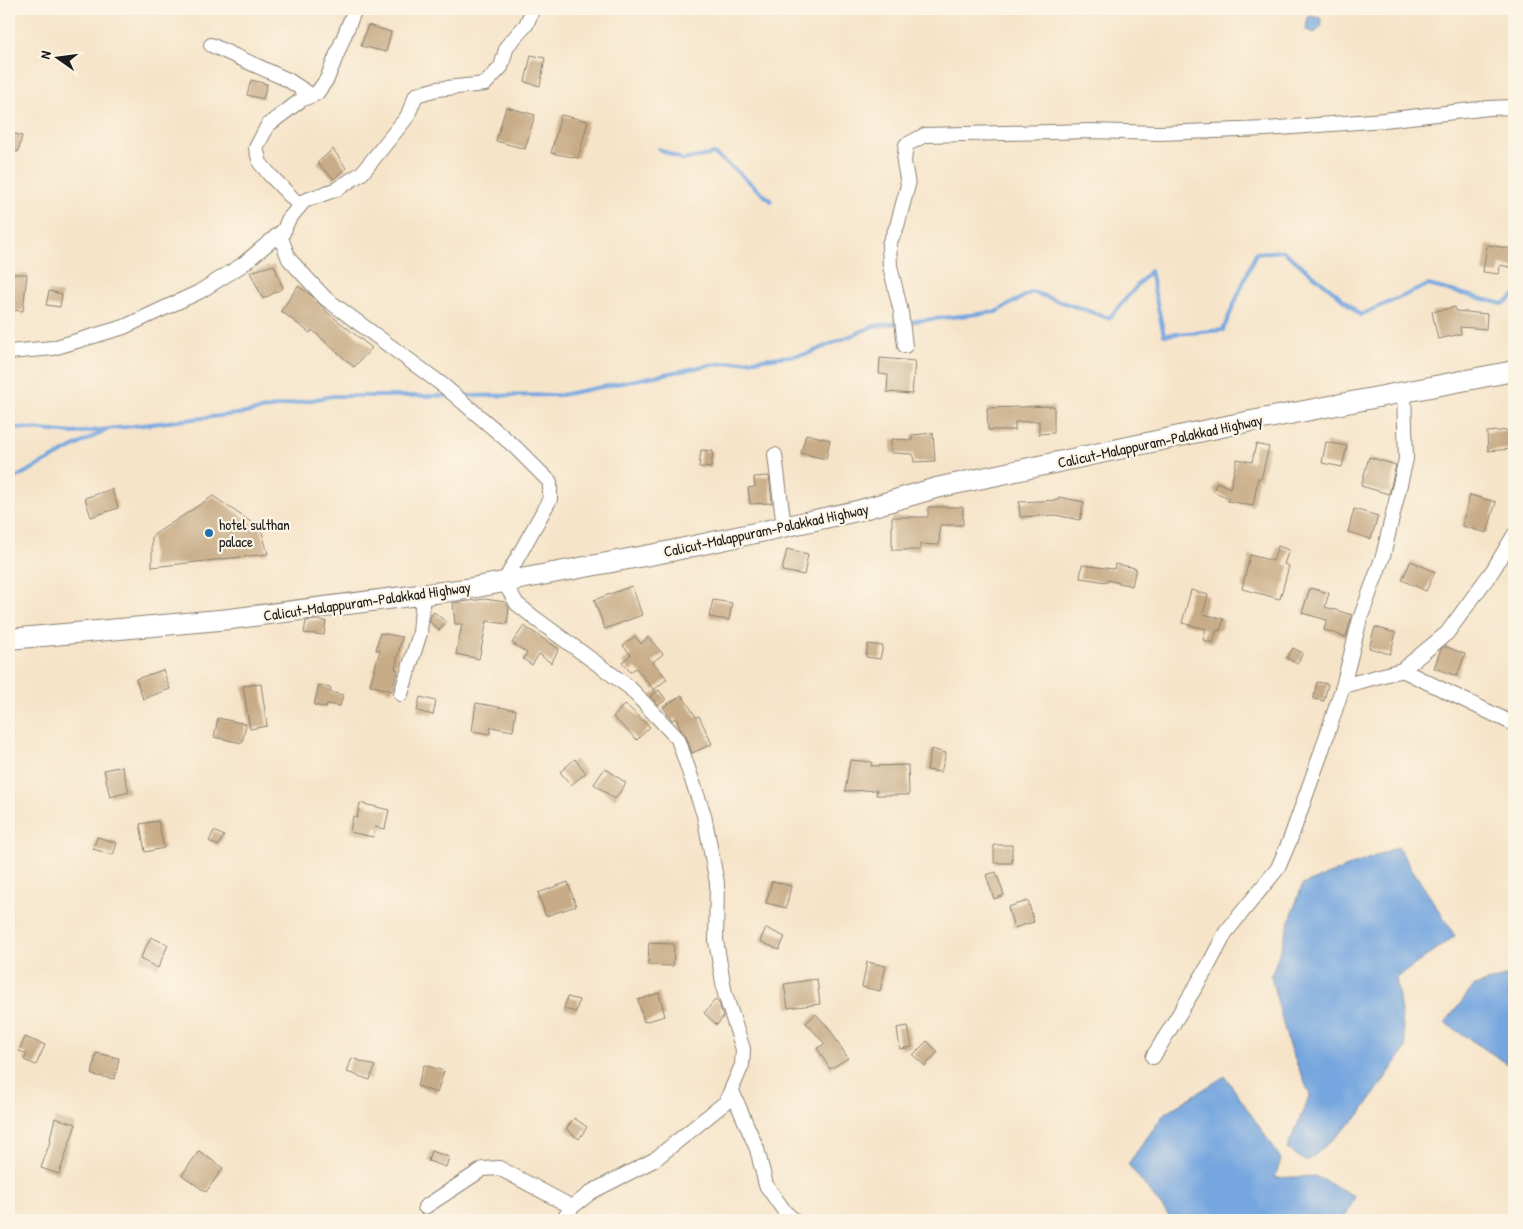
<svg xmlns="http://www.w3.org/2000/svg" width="1523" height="1229" viewBox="0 0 1523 1229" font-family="'Patrick Hand',sans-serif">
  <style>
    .water { fill: #74a6df; stroke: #48617e }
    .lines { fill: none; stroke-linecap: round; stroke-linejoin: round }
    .stream { stroke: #74a6df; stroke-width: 4 }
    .building { fill: #c8ac87 }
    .minor-casing { stroke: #898072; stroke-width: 16 }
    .highway-casing { stroke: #898072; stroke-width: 22 }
    .minor { stroke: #fff; stroke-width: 14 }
    .highway { stroke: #fff; stroke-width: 20 }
    .poi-dot { fill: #1f6fb2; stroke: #fcf5e5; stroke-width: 2 }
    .labels { text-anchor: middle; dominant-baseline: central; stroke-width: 4.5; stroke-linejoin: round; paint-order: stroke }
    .street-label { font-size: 15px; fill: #1c1c1c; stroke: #fcf5e5 }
    .poi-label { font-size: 15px; fill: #1c1c1c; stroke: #fcf5e5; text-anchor: start }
  </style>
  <rect width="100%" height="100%" fill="#fcf5e5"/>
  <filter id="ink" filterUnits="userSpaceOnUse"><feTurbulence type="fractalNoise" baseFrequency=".02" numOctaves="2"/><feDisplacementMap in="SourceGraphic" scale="10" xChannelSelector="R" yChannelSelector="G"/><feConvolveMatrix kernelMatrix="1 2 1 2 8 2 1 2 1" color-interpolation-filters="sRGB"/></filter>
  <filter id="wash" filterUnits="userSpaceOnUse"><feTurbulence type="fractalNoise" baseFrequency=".0096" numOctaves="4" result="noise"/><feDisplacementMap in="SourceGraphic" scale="20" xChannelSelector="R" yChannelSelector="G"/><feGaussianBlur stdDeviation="1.12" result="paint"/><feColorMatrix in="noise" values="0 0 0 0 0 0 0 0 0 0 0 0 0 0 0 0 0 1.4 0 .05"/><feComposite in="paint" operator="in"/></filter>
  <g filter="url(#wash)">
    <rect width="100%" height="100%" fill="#f6e4c9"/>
    <path class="water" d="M1308,16L1321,18L1322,26L1315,33L1306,30Z
      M1398,847L1455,936L1396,978L1406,1048L1359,1116L1307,1162L1287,1149L1310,1095L1289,1046L1271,977L1302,885Z
      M1514,974V1068L1445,1023L1474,986Z
      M1225,1076L1281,1159L1275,1178L1315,1176L1355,1196L1344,1220H1172L1128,1164L1164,1114Z"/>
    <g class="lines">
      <path class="stream" d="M659,149L683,160L714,154L734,169L771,201
        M906,322L996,312L1032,292L1109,318L1150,271L1164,335L1223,330L1256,253L1283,251L1337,294L1360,315L1428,285L1503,304L1514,296
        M460,396L561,395L710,365L807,354L874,326L899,323
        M9,427L74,433L245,413L332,396H448
        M9,481L104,431"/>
    </g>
    <g id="blocks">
      <path class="building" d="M368,25L391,32L386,52L361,46Z
        M531,55L545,58L540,86L525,82Z
        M251,80L267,84L263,99L247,95Z
        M506,107L535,115L525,149L496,141Z
        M561,115L588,121L578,158L551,153Z
        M9,132L22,136L18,152L9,149Z
        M333,149L346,168L334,179L317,163Z
        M1487,245L1514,249V268L1500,265L1499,274L1483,272Z
        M274,265L283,288L263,299L250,272Z
        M9,274H27L23,311L9,310Z
        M298,286L311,295L327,312L372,348L354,367L312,330L310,333L281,311Z
        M49,291L62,294L60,307L46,305Z
        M1455,307L1456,311L1487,314L1486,329L1460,327L1461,334L1438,339L1432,312Z
        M880,358L915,361L912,394L887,392L888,375L879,374Z
        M1054,406V433L1039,434V421L1015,422V430H988L987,408Z
        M1510,430L1511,449L1488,451L1487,432Z
        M933,433L935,461L914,462L913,454L891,453V439L912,440V435Z
        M806,434L830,440L826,459L801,453Z
        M1326,442L1347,446L1342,467L1322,463Z
        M1256,444L1269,447L1261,479L1258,478L1253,506L1228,501V498L1213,491L1217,482L1230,488L1237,459L1252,462Z
        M701,450L713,451L711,468L699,467Z
        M1369,457L1396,465L1389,494L1361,486Z
        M769,476L772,503L750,504L748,488L755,487L754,477Z
        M112,489L118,508L91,517L85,498Z
        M1470,495L1496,502L1487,533L1462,526Z
        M213,496L261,529L268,554L152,567V536Z
        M1059,497L1084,502L1080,520L1055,515L1020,517L1019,502L1058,500Z
        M928,507H963V525H940L939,545L920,544V550H892V517H928Z
        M1354,509L1378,516L1371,539L1348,532Z
        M1278,546L1289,550L1284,564L1289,566L1280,599L1242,589L1250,555L1273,561Z
        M787,549L808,554L804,575L782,571Z
        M1411,561L1435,572L1426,591L1402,580Z
        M1115,564L1136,568L1132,586L1107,580V582L1080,578L1082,565L1114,569Z
        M632,586L642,615L605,629L594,600Z
        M1310,588L1329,593L1325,607L1352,615L1346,637L1324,630L1327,620L1302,613Z
        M1191,590L1208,595L1203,614L1224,619L1220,631L1217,630L1213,643L1203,640L1206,629L1182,623Z
        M485,599L505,602L509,608L507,624L487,621L479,659L456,654L462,624H455L453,603Z
        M713,600L732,603L729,620L709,617Z
        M434,612L446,622L439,630L430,622V617Z
        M317,620L326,621L324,635L304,633L306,621Z
        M524,626L559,649L551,663L539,654L532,665L523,659L527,653L512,643Z
        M1375,627L1396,633L1390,654L1369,648Z
        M380,633L402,637L395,669L398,670L392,691L370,685L380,650H376Z
        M635,636L641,644L648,637L663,654L653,662L667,679L654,690L636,668L630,672L622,662L631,655L623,646Z
        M868,644L883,646L880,659L866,657Z
        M1444,646L1465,654L1457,676L1434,668L1441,649Z
        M1293,648L1303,653L1297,664L1287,658Z
        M163,670L170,689L143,699L136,679Z
        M1317,682L1328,684L1324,701L1313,699Z
        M261,684L267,726L250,729L243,686Z
        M319,685L331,688L330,692L343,695L340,706L327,704L326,708L314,705Z
        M659,690L666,700L658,705L650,696Z
        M682,695L696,717L699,716L712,744L692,753L686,736L681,730L676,718L672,720L663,707Z
        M420,697L436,701L433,715L417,711Z
        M476,703L516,710L513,731L491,727L490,734L472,731Z
        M625,704L650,727L637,740L613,717Z
        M218,718L246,724L242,743L214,737Z
        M931,749L946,753L941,772L927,770Z
        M575,759L586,773L571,785L560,772Z
        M850,760L872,762L871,766L908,765L909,795H876L877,790L845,791Z
        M122,766L129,792L110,797L104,770Z
        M605,768L626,783L615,799L594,784Z
        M360,803L389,810L385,829L375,827L373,837L350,832L353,816L357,818Z
        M158,821L164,848L145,852L140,824Z
        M214,831L224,836L218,846L209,841Z
        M97,837L117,843L113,855L93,849Z
        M994,845H1012V863H994Z
        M996,872L1004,895L994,899L986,875Z
        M772,881L791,886L786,908L766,903Z
        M568,882L576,906L546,916L538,893Z
        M1028,901L1034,922L1014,928L1008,907Z
        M766,928L785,937L779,950L760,941Z
        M151,937L168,945L158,968L140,959Z
        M649,943L674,944L673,966L648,965Z
        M867,962L886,966L880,991L862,987Z
        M817,979L820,1004L788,1008L784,984Z
        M659,993L665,1016L644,1022L638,1000Z
        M567,997L579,1000L576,1012L564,1009Z
        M715,1000L719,1003L723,1017L717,1025L704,1013Z
        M816,1014L828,1027L848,1058L830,1069L817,1048L825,1044L806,1023Z
        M908,1026L912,1047L900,1049L897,1028Z
        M25,1037L45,1045L36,1065L24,1060L27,1054L19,1051Z
        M927,1041L938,1052L925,1066L913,1055Z
        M96,1053L119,1058L115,1079L92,1075Z
        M352,1058L375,1066L370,1080L347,1072Z
        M424,1065L444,1071L437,1093L417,1086Z
        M55,1118L76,1124L59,1174L41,1168L51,1139H50Z
        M574,1118L587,1127L579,1139L566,1129Z
        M199,1151L223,1168L206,1192L182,1175Z
        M431,1151L449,1157L446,1167L428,1161Z"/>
    </g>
  </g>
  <g filter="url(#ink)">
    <use href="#blocks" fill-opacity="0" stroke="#898072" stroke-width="1"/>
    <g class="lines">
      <g class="minor-casing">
        <path id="minor" d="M533,9L526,25L507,46L501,67L485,84L437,89L416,95L407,117L362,173L337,189L304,201L288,220L281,238L289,259L325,298L444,386L515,447L550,482V499L504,582L517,604L536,619L629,687L678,739L704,815L717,883L716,941L725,994L743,1049L742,1065L726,1102L654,1160L593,1191L572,1207L563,1220
          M211,45L288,80L311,95
          M300,206L270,175L260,163L256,148L268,125L301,100L317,93L327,79L355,9
          M905,346L901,312L890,266L889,244L897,226L908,185L904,162L906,145L925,135L1091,131L1159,133L1266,129L1384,120L1489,108L1514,107
          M9,352L53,348L124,327L199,292L242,265L285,229
          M775,455L784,527
          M1402,670L1514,724
          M1343,686L1402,670L1447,633L1493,570L1514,535
          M401,694L420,633L423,595
          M1153,1057L1207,968L1226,932L1278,868L1290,840L1320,756L1343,686L1360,619L1383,556L1406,459L1404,392
          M732,1091L757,1149L766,1185L785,1212L794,1220
          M425,1207L483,1169L499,1168L572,1207"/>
      </g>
      <g class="highway-casing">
        <path id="highway" d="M9,639L230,619L466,589L666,552L857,511L936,488L1231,425L1514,371"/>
      </g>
      <use href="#minor" class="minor"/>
      <use href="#highway" class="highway"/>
    </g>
  </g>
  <circle class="poi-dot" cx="209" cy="533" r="5"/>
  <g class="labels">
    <g class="street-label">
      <text transform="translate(1160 441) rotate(-12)">Calicut-Malappuram-Palakkad Highway</text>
      <text transform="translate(766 530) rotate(-12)">Calicut-Malappuram-Palakkad Highway</text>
      <text transform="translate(367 601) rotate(-8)">Calicut-Malappuram-Palakkad Highway</text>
    </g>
    <g class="poi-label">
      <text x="219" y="524">hotel sulthan<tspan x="219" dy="17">palace</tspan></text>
    </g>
  </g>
  <rect width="1523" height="1229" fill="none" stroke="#fcf5e5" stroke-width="30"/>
  <g transform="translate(58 58) rotate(284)" stroke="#fcf5e5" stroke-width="4" paint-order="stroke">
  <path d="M0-4L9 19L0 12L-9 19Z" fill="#1c1c1c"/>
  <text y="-8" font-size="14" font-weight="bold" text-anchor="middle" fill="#1c1c1c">N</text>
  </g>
</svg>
